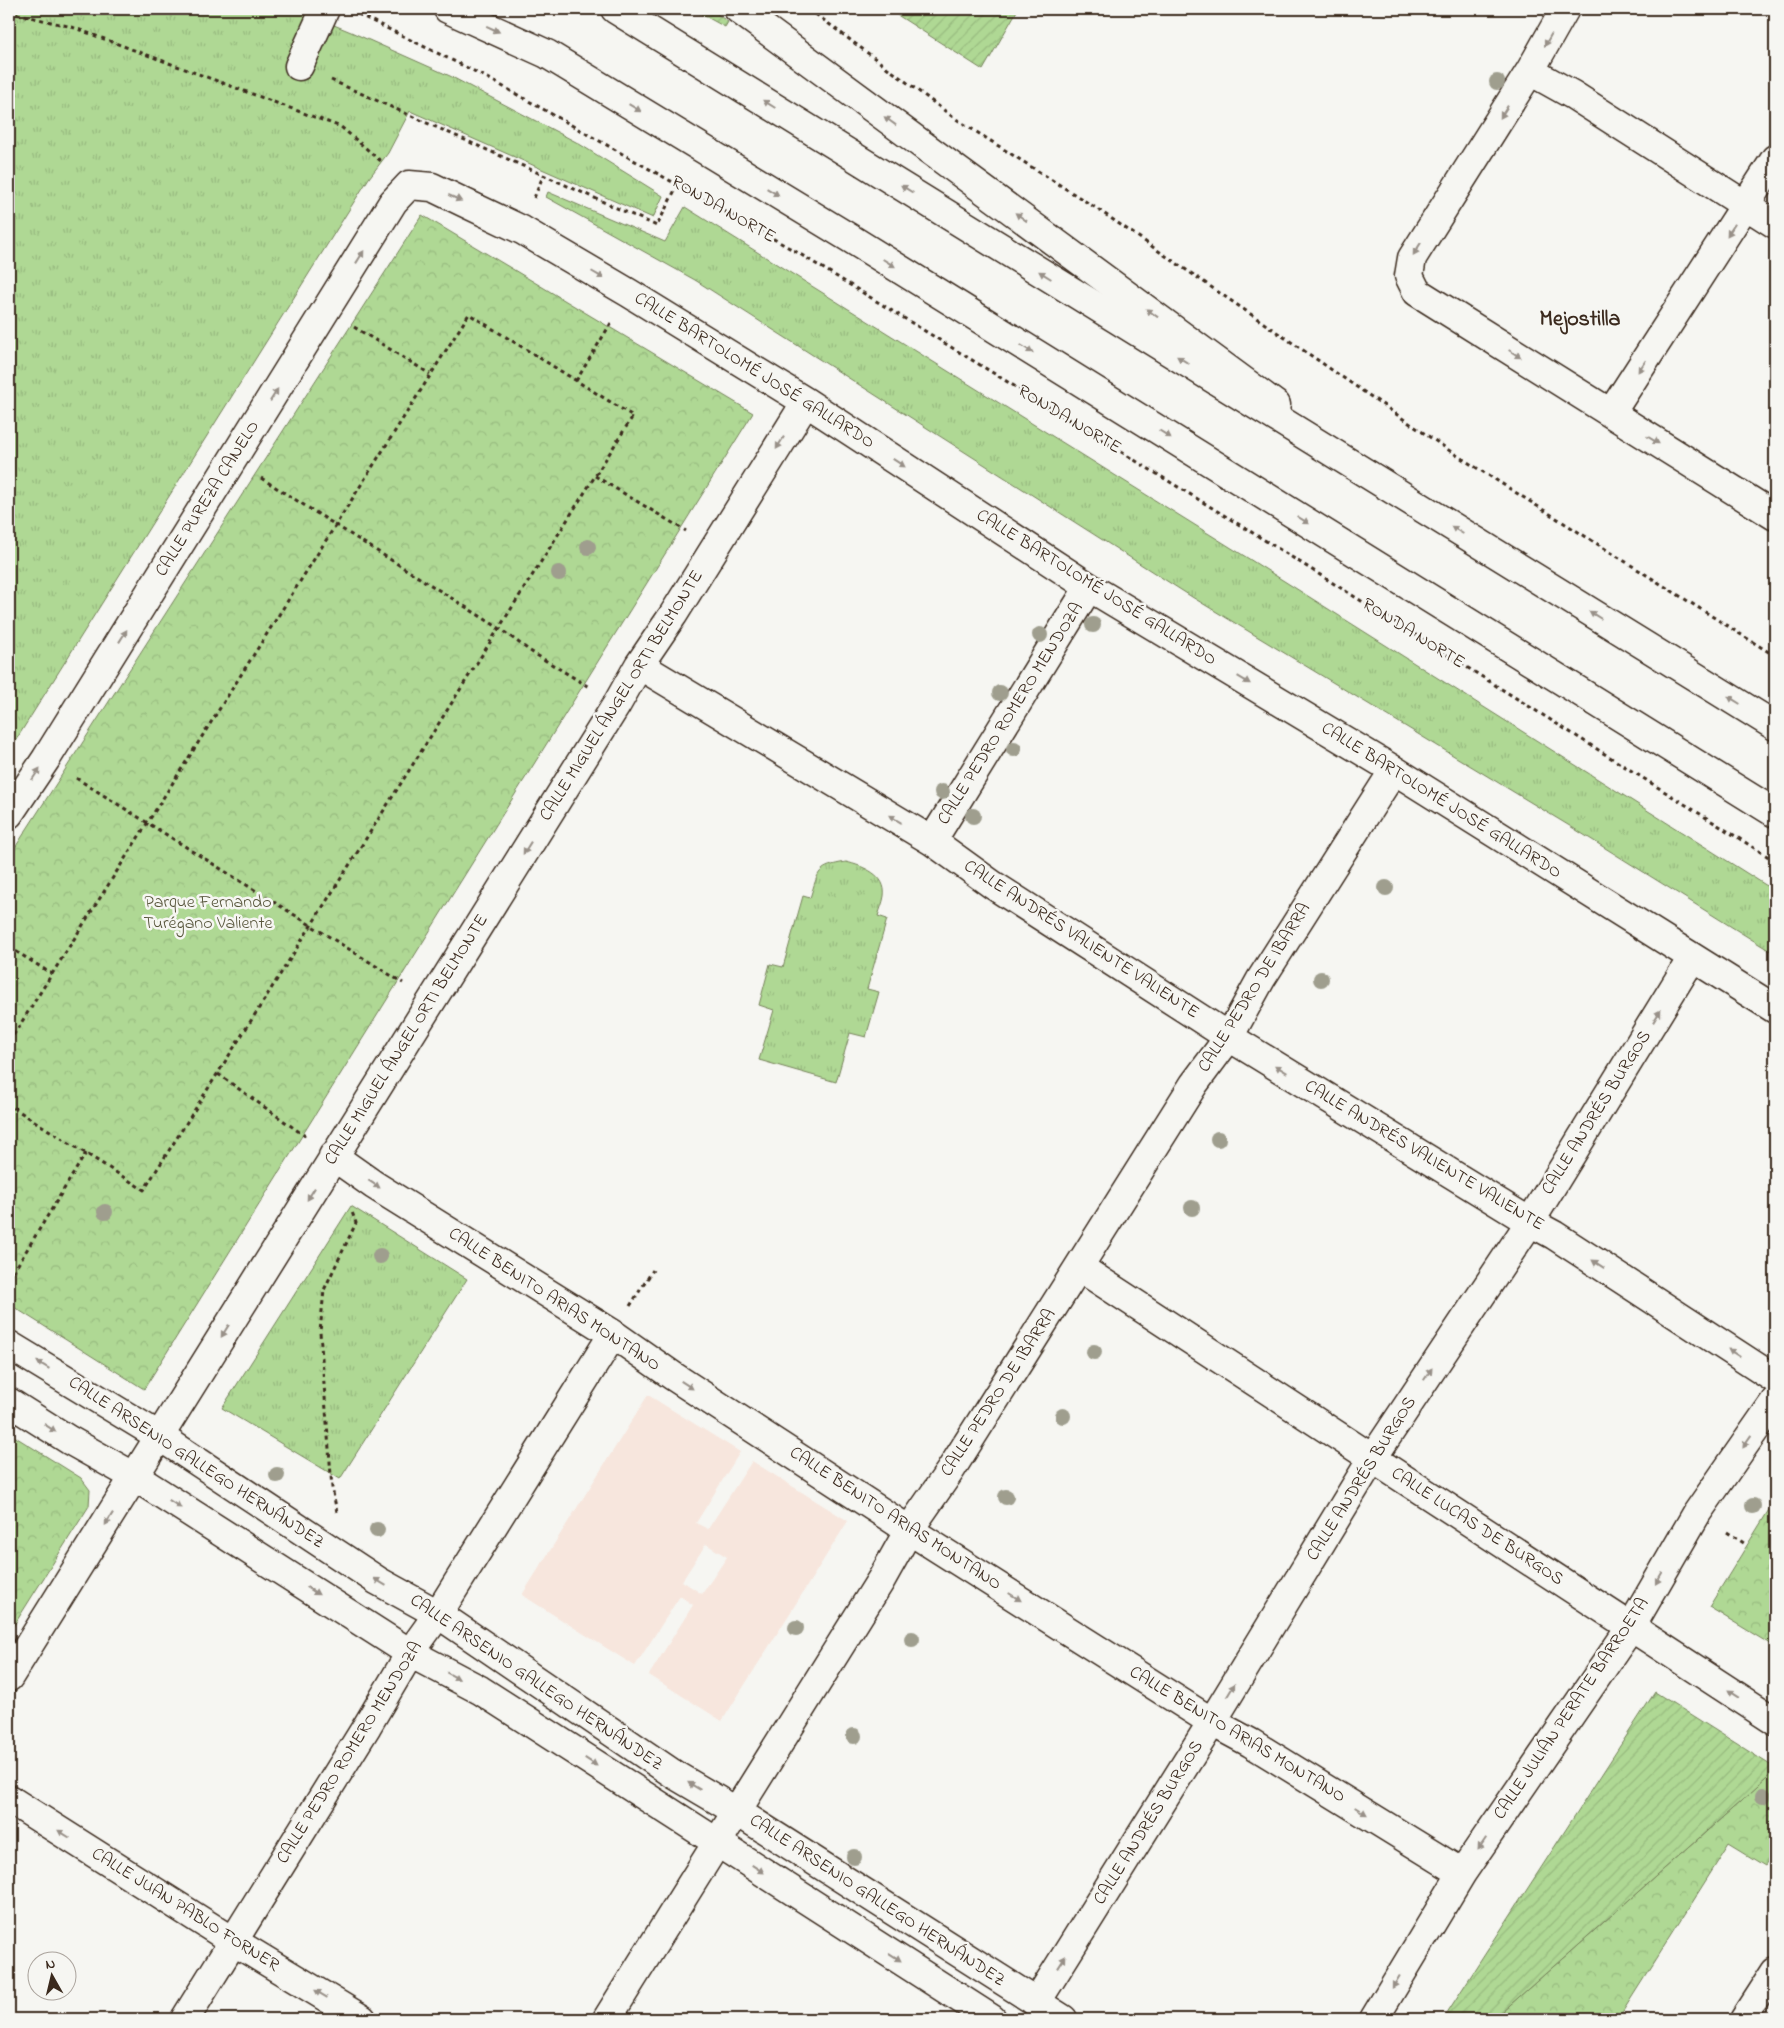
<svg xmlns="http://www.w3.org/2000/svg" width="1784" height="2028" viewBox="0 0 1784 2028" font-family="'Indie Flower',sans-serif">
  <style>
    .built { fill: #f7e6dd; fill-rule: evenodd }
    .grass { fill: url(#grass-tufts); stroke: #758159 }
    .park { fill: url(#park-crowns); stroke: #758159 }
    .garden { fill: url(#garden-furrows); stroke: #758159 }
    .lines { fill: none; stroke-linecap: round; stroke-linejoin: round }
    .minor-casing { stroke: #3b2a1e; stroke-width: 31 }
    .major-casing { stroke: #3b2a1e; stroke-width: 31 }
    .highway-casing { stroke: #3b2a1e; stroke-width: 31 }
    .path { stroke: #3b2a1e; stroke-width: 3; stroke-dasharray: 4 4; stroke-linecap: butt }
    .minor { stroke: #f6f6f2; stroke-width: 28 }
    .major { stroke: #f6f6f2; stroke-width: 28 }
    .highway { stroke: #f6f6f2; stroke-width: 28 }
    .tree { fill: #9f9e8e }
    .oneway { fill: #989088 }
    .labels { text-anchor: middle; dominant-baseline: central; stroke-width: 5; stroke-linejoin: round; paint-order: stroke }
    .street-label { font-size: 18px; fill: #3b2a1e; stroke: #f6f6f2 }
    .park-label { font-size: 18px; fill: #58563c; stroke: #f6f6f2 }
    .district-label { font-size: 22px; font-weight: bold; fill: #3b2a1e; stroke: #f6f6f2 }
  </style>
  <defs>
    <pattern id="grass-tufts" width="24" height="20" patternUnits="userSpaceOnUse" patternTransform="scale(1.25)"><rect width="24" height="20" fill="#afd894"/><path d="M3 7l-1-3M5 7V3M7 7l1-3M15 17l-1-3M17 17v-4M19 17l1-3" fill="none" stroke="#97ba7f"/></pattern>
    <pattern id="park-crowns" width="20" height="18" patternUnits="userSpaceOnUse" patternTransform="scale(1.25)"><rect width="20" height="18" fill="#afd894"/><path d="M2 6a3 3 0 1 1 6 0M12 15a3 3 0 1 1 6 0" fill="none" stroke="#97ba7f"/></pattern>
    <pattern id="garden-furrows" width="10" height="10" patternUnits="userSpaceOnUse" patternTransform="scale(1.25)"><rect width="10" height="10" fill="#afd894"/><path d="M-1 1l2-2M0 10L10 0M9 11l2-2" fill="none" stroke="#97ba7f"/></pattern>
  </defs>
  <rect width="100%" height="100%" fill="#f6f6f2"/>
  <filter id="ink" filterUnits="userSpaceOnUse"><feTurbulence type="fractalNoise" baseFrequency=".02" numOctaves="2"/><feDisplacementMap in="SourceGraphic" scale="10" xChannelSelector="R" yChannelSelector="G"/><feConvolveMatrix kernelMatrix="1 2 1 2 8 2 1 2 1" color-interpolation-filters="sRGB"/></filter>
  <g filter="url(#ink)">
    <path class="built" d="M648,1395L740,1452L696,1523L708,1529L752,1461L848,1521L722,1721L649,1675L693,1605L680,1596L635,1666L522,1595ZM706,1544L727,1557L702,1594L682,1581Z"/>
    <path class="grass" d="M9,9H295L351,32L450,76L576,142L663,196L653,218L410,111L388,153L369,178L9,751Z
      M548,192L665,242L685,207L1246,557L1775,891V954L1573,828L1192,597L695,280L546,197Z
      M846,862C863,866 887,875 884,896C883,903 880,909 878,916L887,919L867,989L879,992L866,1037L850,1033L836,1082L759,1060L774,1010L759,1005L770,964L783,967L803,896L810,898C819,870 817,867 846,862Z
      M351,1206L467,1279L340,1479L222,1408Z"/>
    <path class="park" d="M422,215L753,413L144,1389L9,1304V857Z
      M9,1433L81,1478L90,1490L89,1506L9,1633Z
      M1775,1500V1647L1709,1607Z
      M1775,1771V1851L1765,1866L1729,1844L1618,2019H1494Z"/>
    <path class="garden" d="M692,9H710L728,22L725,27Z
      M888,9H1018L983,70Z
      M1655,1692L1775,1768V1771L1494,2019H1443Z"/>
    <g class="lines">
      <g class="minor-casing">
        <path id="minor" d="M738,9L1276,405
          M1565,9L1530,71L1412,258L1409,276L1417,292L1775,516
          M299,66L325,9
          M1530,71L1573,95L1775,224
          M1611,413L1775,159
          M639,665L932,841L993,885L1229,1037L1530,1222L1554,1235L1775,1379
          M9,814L46,759L393,202L409,185L432,187L463,202L522,230L629,293L806,402L1089,587L1394,770L1775,1009
          M932,841L1089,587
          M333,1156L374,1185L613,1334L673,1376L909,1530L1212,1722L1251,1743L1462,1873
          M1079,1267L1775,1721
          M9,1677L617,704L639,665L673,615L806,402
          M9,1799L233,1941L362,2019
          M1036,2003L1212,1722L1372,1459L1530,1222L1692,958
          M185,2019L367,1726L410,1653L438,1614L613,1334
          M607,2019L881,1580L909,1530L950,1471L1194,1084L1229,1037L1261,979L1394,770
          M1374,2019L1462,1873L1631,1627L1697,1513L1775,1401"/>
      </g>
      <g class="major-casing">
        <path id="major" d="M9,1345L159,1436L378,1581L438,1614L675,1775L736,1811L1063,2019
          M9,1402L69,1440L135,1477L410,1653L480,1690L992,2019
          M1744,2019L1775,1971"/>
      </g>
      <g class="highway-casing">
        <path id="highway" d="M448,9L547,54L848,237L1775,813
          M615,9L1775,726"/>
      </g>
      <path class="path" d="M809,9L953,117L1096,208L1450,451L1775,656
        M9,12L72,27L341,127L382,162
        M358,14L486,77L795,251L1274,546L1775,861
        M331,80L657,226L678,184
        M534,198L543,176
        M354,327L430,374
        M576,381L611,323
        M595,476L686,531
        M261,478L499,628L530,651L589,687
        M76,778L403,983
        M9,947L52,974
        M9,1042L469,314L633,416L144,1190L9,1105
        M218,1074L305,1136
        M9,1279L86,1153
        M630,1306L653,1270
        M337,1512L332,1488L320,1332L324,1290L356,1223L352,1212
        M1727,1532L1747,1545"/>
      <use href="#minor" class="minor"/>
      <use href="#major" class="major"/>
      <use href="#highway" class="highway"/>
    </g>
    <g class="tree">
      <circle cx="1497" cy="82" r="8"/>
      <circle cx="588" cy="547" r="8"/>
      <circle cx="559" cy="573" r="8"/>
      <circle cx="1093" cy="625" r="8"/>
      <circle cx="1040" cy="635" r="8"/>
      <circle cx="1000" cy="693" r="8"/>
      <circle cx="1014" cy="749" r="8"/>
      <circle cx="942" cy="792" r="8"/>
      <circle cx="973" cy="816" r="8"/>
      <circle cx="1386" cy="888" r="8"/>
      <circle cx="1321" cy="979" r="8"/>
      <circle cx="1218" cy="1139" r="8"/>
      <circle cx="1192" cy="1208" r="8"/>
      <circle cx="105" cy="1212" r="8"/>
      <circle cx="380" cy="1256" r="8"/>
      <circle cx="1094" cy="1352" r="8"/>
      <circle cx="1063" cy="1416" r="8"/>
      <circle cx="277" cy="1475" r="8"/>
      <circle cx="1006" cy="1497" r="8"/>
      <circle cx="1753" cy="1506" r="8"/>
      <circle cx="377" cy="1530" r="8"/>
      <circle cx="796" cy="1628" r="8"/>
      <circle cx="912" cy="1639" r="8"/>
      <circle cx="854" cy="1736" r="8"/>
      <circle cx="1763" cy="1796" r="8"/>
      <circle cx="854" cy="1857" r="8"/>
    </g>
    <defs><path id="oneway-solid" d="M-6-.8H1V-3.2L6.5 0L1 3.2V.8H-6Z" transform="scale(1.25)"/></defs>
    <g class="oneway">
      <use href="#oneway-solid" transform="translate(493 29) rotate(25)"/>
      <use href="#oneway-solid" transform="translate(1548 40) rotate(119)"/>
      <use href="#oneway-solid" transform="translate(769 104) rotate(-148)"/>
      <use href="#oneway-solid" transform="translate(635 108) rotate(31)"/>
      <use href="#oneway-solid" transform="translate(1504 112) rotate(122)"/>
      <use href="#oneway-solid" transform="translate(890 121) rotate(-144)"/>
      <use href="#oneway-solid" transform="translate(907 189) rotate(-148)"/>
      <use href="#oneway-solid" transform="translate(773 192) rotate(31)"/>
      <use href="#oneway-solid" transform="translate(455 198) rotate(25)"/>
      <use href="#oneway-solid" transform="translate(1021 217) rotate(-144)"/>
      <use href="#oneway-solid" transform="translate(1731 230) rotate(123)"/>
      <use href="#oneway-solid" transform="translate(1417 249) rotate(122)"/>
      <use href="#oneway-solid" transform="translate(360 257) rotate(-58)"/>
      <use href="#oneway-solid" transform="translate(889 263) rotate(32)"/>
      <use href="#oneway-solid" transform="translate(598 275) rotate(30)"/>
      <use href="#oneway-solid" transform="translate(1045 275) rotate(-148)"/>
      <use href="#oneway-solid" transform="translate(1152 313) rotate(-144)"/>
      <use href="#oneway-solid" transform="translate(1027 349) rotate(32)"/>
      <use href="#oneway-solid" transform="translate(1515 354) rotate(32)"/>
      <use href="#oneway-solid" transform="translate(1183 360) rotate(-148)"/>
      <use href="#oneway-solid" transform="translate(1642 366) rotate(123)"/>
      <use href="#oneway-solid" transform="translate(274 395) rotate(-58)"/>
      <use href="#oneway-solid" transform="translate(1165 434) rotate(32)"/>
      <use href="#oneway-solid" transform="translate(1653 440) rotate(32)"/>
      <use href="#oneway-solid" transform="translate(780 443) rotate(122)"/>
      <use href="#oneway-solid" transform="translate(899 463) rotate(33)"/>
      <use href="#oneway-solid" transform="translate(1303 520) rotate(32)"/>
      <use href="#oneway-solid" transform="translate(1457 530) rotate(-148)"/>
      <use href="#oneway-solid" transform="translate(1595 615) rotate(-148)"/>
      <use href="#oneway-solid" transform="translate(123 636) rotate(-58)"/>
      <use href="#oneway-solid" transform="translate(1244 680) rotate(31)"/>
      <use href="#oneway-solid" transform="translate(1734 700) rotate(-148)"/>
      <use href="#oneway-solid" transform="translate(36 774) rotate(-56)"/>
      <use href="#oneway-solid" transform="translate(895 819) rotate(-149)"/>
      <use href="#oneway-solid" transform="translate(527 848) rotate(122)"/>
      <use href="#oneway-solid" transform="translate(1657 1016) rotate(-58)"/>
      <use href="#oneway-solid" transform="translate(1281 1069) rotate(-149)"/>
      <use href="#oneway-solid" transform="translate(374 1184) rotate(34)"/>
      <use href="#oneway-solid" transform="translate(311 1194) rotate(122)"/>
      <use href="#oneway-solid" transform="translate(1598 1264) rotate(-147)"/>
      <use href="#oneway-solid" transform="translate(225 1331) rotate(122)"/>
      <use href="#oneway-solid" transform="translate(1734 1353) rotate(-147)"/>
      <use href="#oneway-solid" transform="translate(43 1365) rotate(-149)"/>
      <use href="#oneway-solid" transform="translate(1428 1374) rotate(-56)"/>
      <use href="#oneway-solid" transform="translate(687 1385) rotate(33)"/>
      <use href="#oneway-solid" transform="translate(50 1428) rotate(33)"/>
      <use href="#oneway-solid" transform="translate(1747 1441) rotate(125)"/>
      <use href="#oneway-solid" transform="translate(175 1504) rotate(33)"/>
      <use href="#oneway-solid" transform="translate(109 1519) rotate(122)"/>
      <use href="#oneway-solid" transform="translate(1659 1578) rotate(120)"/>
      <use href="#oneway-solid" transform="translate(380 1582) rotate(-149)"/>
      <use href="#oneway-solid" transform="translate(313 1591) rotate(32)"/>
      <use href="#oneway-solid" transform="translate(1015 1597) rotate(32)"/>
      <use href="#oneway-solid" transform="translate(453 1676) rotate(28)"/>
      <use href="#oneway-solid" transform="translate(1231 1690) rotate(-59)"/>
      <use href="#oneway-solid" transform="translate(1734 1694) rotate(-147)"/>
      <use href="#oneway-solid" transform="translate(591 1762) rotate(33)"/>
      <use href="#oneway-solid" transform="translate(694 1786) rotate(-149)"/>
      <use href="#oneway-solid" transform="translate(1361 1811) rotate(32)"/>
      <use href="#oneway-solid" transform="translate(64 1834) rotate(-148)"/>
      <use href="#oneway-solid" transform="translate(1482 1844) rotate(124)"/>
      <use href="#oneway-solid" transform="translate(758 1869) rotate(33)"/>
      <use href="#oneway-solid" transform="translate(895 1957) rotate(33)"/>
      <use href="#oneway-solid" transform="translate(1062 1962) rotate(-58)"/>
      <use href="#oneway-solid" transform="translate(1396 1982) rotate(121)"/>
      <use href="#oneway-solid" transform="translate(321 1994) rotate(-149)"/>
    </g>
  </g>
  <g class="labels">
    <g class="street-label">
      <text transform="translate(723 210) rotate(30)">RONDA NORTE</text>
      <text transform="translate(754 371) rotate(32)">CALLE BARTOLOMÉ JOSÉ GALLARDO</text>
      <text transform="translate(1069 420) rotate(31)">RONDA NORTE</text>
      <text transform="translate(208 499) rotate(-58)">CALLE PUREZA CANELO</text>
      <text transform="translate(1096 588) rotate(32)">CALLE BARTOLOMÉ JOSÉ GALLARDO</text>
      <text transform="translate(1413 634) rotate(32)">RONDA NORTE</text>
      <text transform="translate(622 696) rotate(-58)">CALLE MIGUEL ÁNGEL ORTI BELMONTE</text>
      <text transform="translate(1011 714) rotate(-58)">CALLE PEDRO ROMERO MENDOZA</text>
      <text transform="translate(1441 801) rotate(32)">CALLE BARTOLOMÉ JOSÉ GALLARDO</text>
      <text transform="translate(1081 940) rotate(33)">CALLE ANDRÉS VALIENTE VALIENTE</text>
      <text transform="translate(1255 988) rotate(-58)">CALLE PEDRO DE IBARRA</text>
      <text transform="translate(407 1040) rotate(-58)">CALLE MIGUEL ÁNGEL ORTI BELMONTE</text>
      <text transform="translate(1597 1113) rotate(-58)">CALLE ANDRÉS BURGOS</text>
      <text transform="translate(1424 1156) rotate(31)">CALLE ANDRÉS VALIENTE VALIENTE</text>
      <text transform="translate(554 1300) rotate(33)">CALLE BENITO ARIAS MONTANO</text>
      <text transform="translate(999 1393) rotate(-57)">CALLE PEDRO DE IBARRA</text>
      <text transform="translate(196 1463) rotate(33)">CALLE ARSENIO GALLEGO HERNÁNDEZ</text>
      <text transform="translate(1362 1479) rotate(-58)">CALLE ANDRÉS BURGOS</text>
      <text transform="translate(895 1519) rotate(33)">CALLE BENITO ARIAS MONTANO</text>
      <text transform="translate(1477 1527) rotate(33)">CALLE LUCAS DE BURGOS</text>
      <text transform="translate(536 1683) rotate(34)">CALLE ARSENIO GALLEGO HERNÁNDEZ</text>
      <text transform="translate(1572 1709) rotate(-56)">CALLE JULIÁN PERATE BARROETA</text>
      <text transform="translate(1237 1735) rotate(31)">CALLE BENITO ARIAS MONTANO</text>
      <text transform="translate(350 1753) rotate(-58)">CALLE PEDRO ROMERO MENDOZA</text>
      <text transform="translate(1149 1823) rotate(-58)">CALLE ANDRÉS BURGOS</text>
      <text transform="translate(877 1901) rotate(33)">CALLE ARSENIO GALLEGO HERNÁNDEZ</text>
      <text transform="translate(185 1910) rotate(32)">CALLE JUAN PABLO FORNER</text>
    </g>
    <g class="park-label">
      <text x="208" y="903">Parque Fernando<tspan x="208" dy="21">Turégano Valiente</tspan></text>
    </g>
    <g class="district-label">
      <text x="1580" y="320">Mejostilla</text>
    </g>
  </g>
  <rect width="1784" height="2028" fill="none" stroke="#f6f6f2" stroke-width="30"/>
  <rect x="15" y="15" width="1754" height="1998" fill="none" stroke="#3b2a1e" stroke-width="2" filter="url(#ink)"/>
  <g transform="translate(52 1976) rotate(352)"><circle r="24" fill="#f6f6f2" stroke="#aba49d"/>
  <path d="M0-4L9 19L0 12L-9 19Z" fill="#3b2a1e"/>
  <text y="-8" font-size="14" font-weight="bold" text-anchor="middle" fill="#3b2a1e">N</text>
  </g>
</svg>
